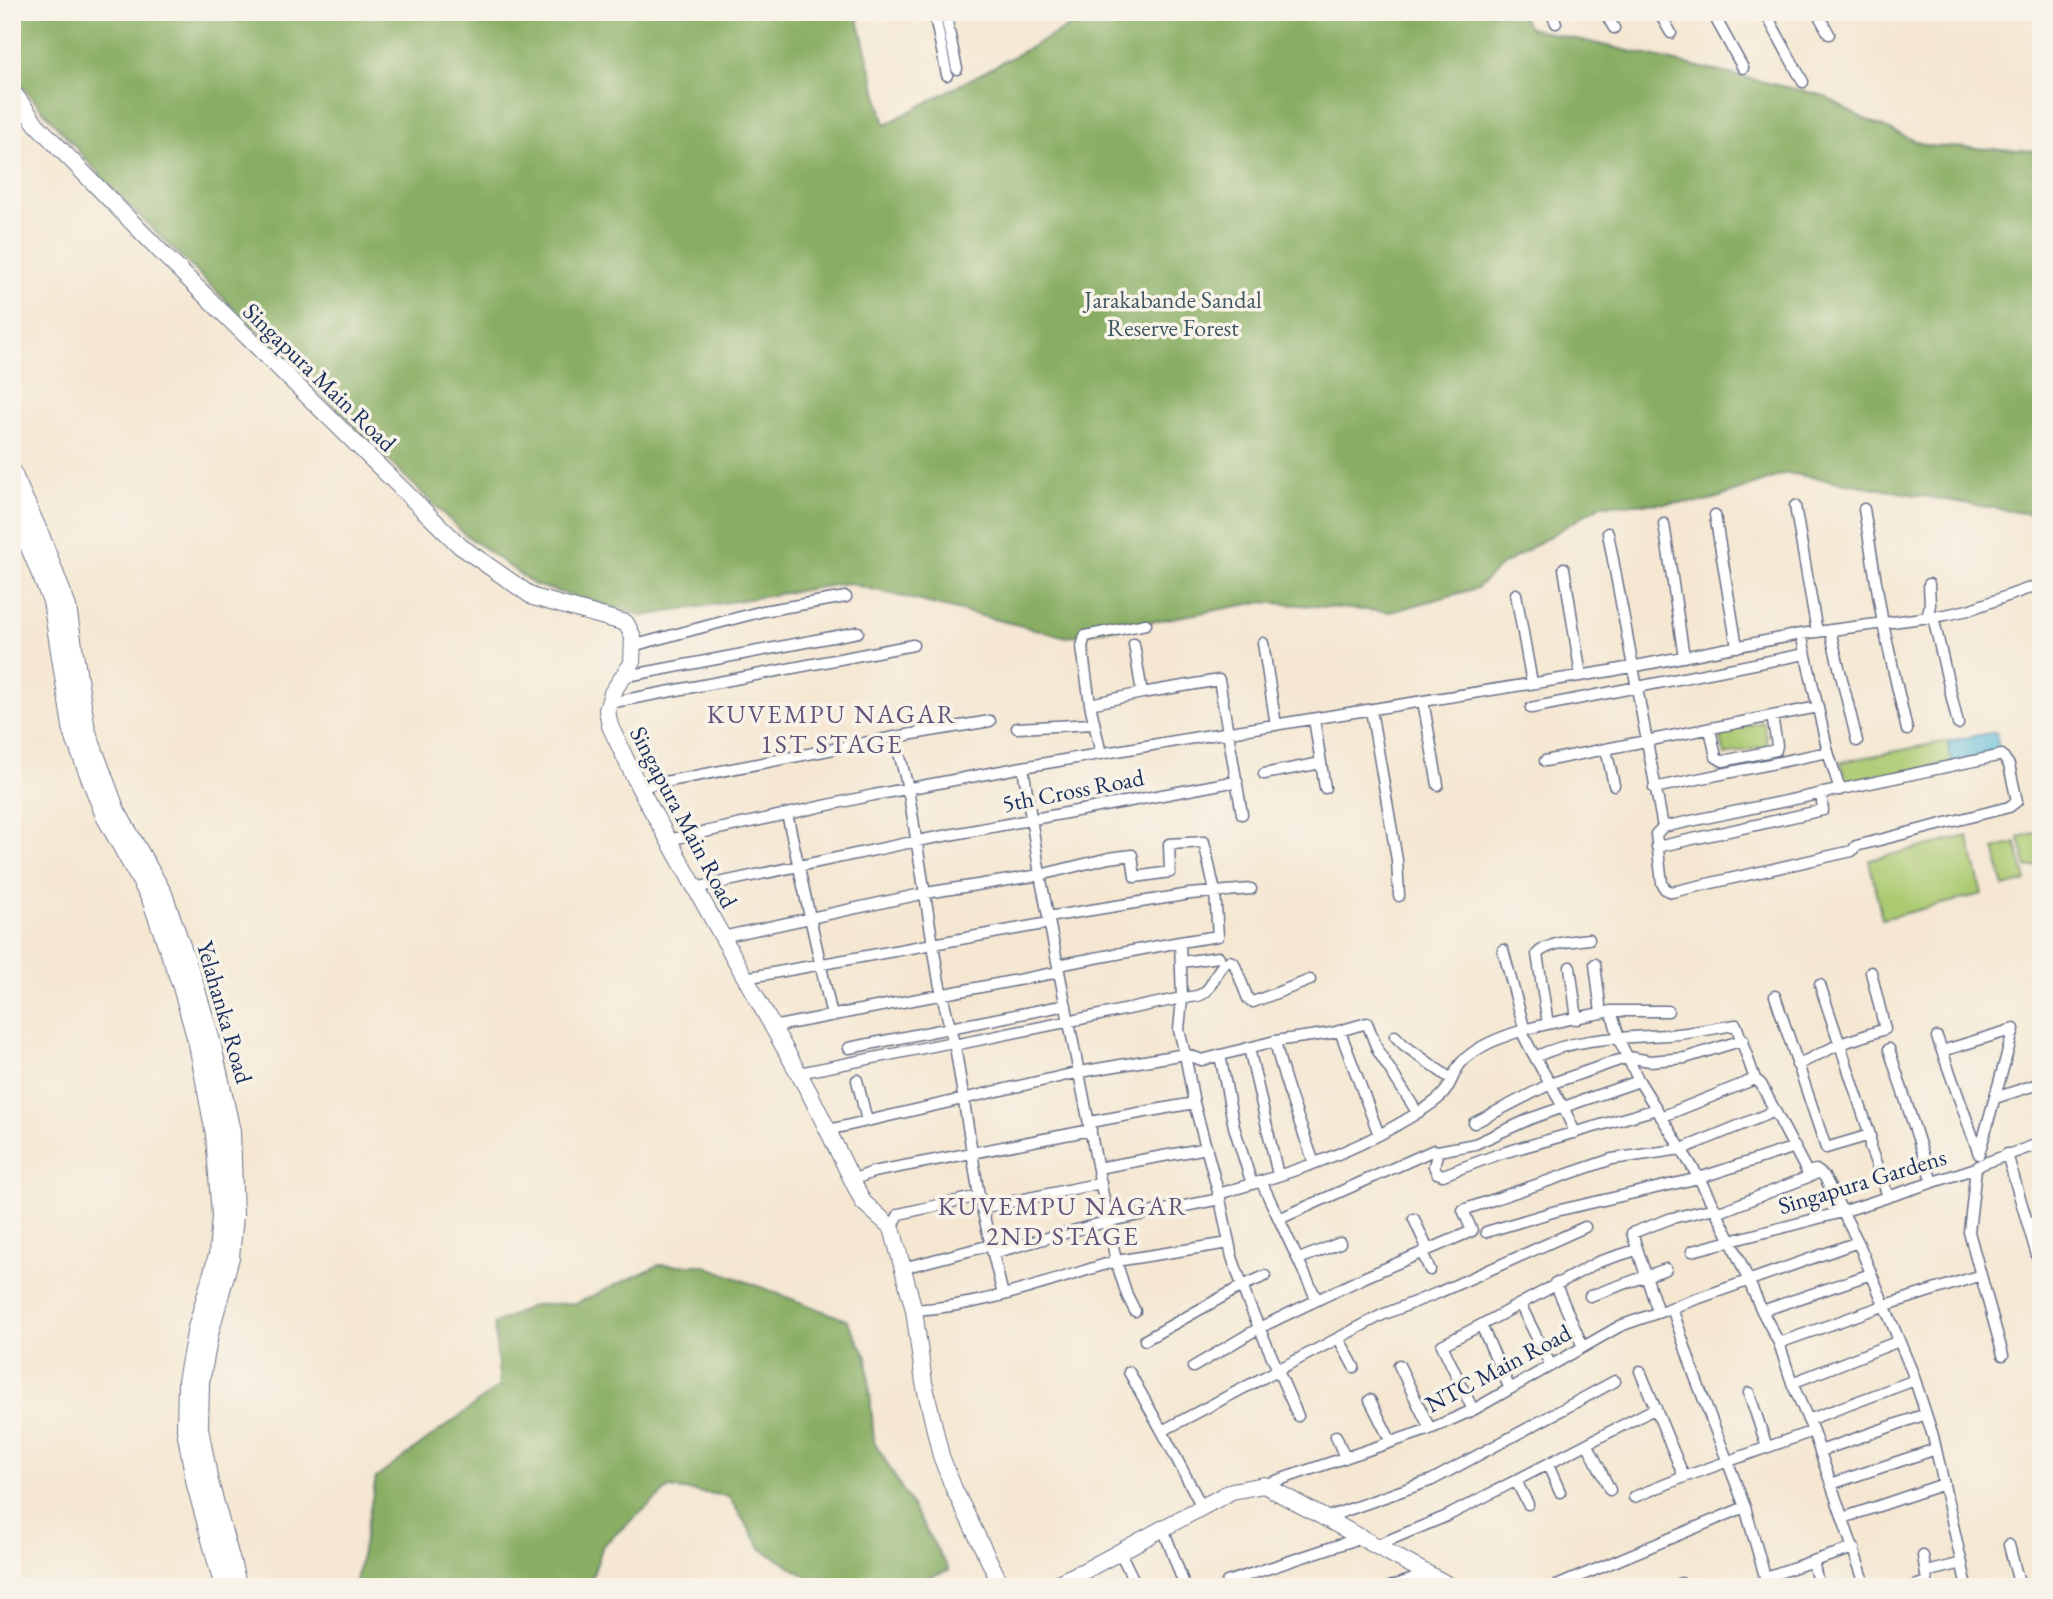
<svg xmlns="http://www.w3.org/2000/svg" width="2053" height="1599" viewBox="0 0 2053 1599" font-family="'EB Garamond',serif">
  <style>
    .green { fill: #acca71; stroke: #647c68; stroke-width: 2 }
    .forest { fill: #89ae63; stroke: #526e60; stroke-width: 2 }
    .water { fill: #58bcd7; stroke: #3a769a; stroke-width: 2 }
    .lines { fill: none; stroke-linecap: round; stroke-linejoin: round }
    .street-casing { stroke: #676f87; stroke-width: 13 }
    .secondary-casing { stroke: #676f87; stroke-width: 18 }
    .primary-casing { stroke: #676f87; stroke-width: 20 }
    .street { stroke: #fff; stroke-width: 10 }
    .secondary { stroke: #fff; stroke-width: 16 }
    .primary { stroke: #fff; stroke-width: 18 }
    .labels { text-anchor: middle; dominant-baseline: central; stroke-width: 7; stroke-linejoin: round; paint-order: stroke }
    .park-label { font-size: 24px; fill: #3f5663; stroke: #f7f3e8 }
    .street-label { font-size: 24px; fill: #1b2f5e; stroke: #f7f3e8 }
    .neighbourhood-label { font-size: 26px; letter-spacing: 2px; fill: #64537b; stroke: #f7f3e8 }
  </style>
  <rect width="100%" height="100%" fill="#f7f3e8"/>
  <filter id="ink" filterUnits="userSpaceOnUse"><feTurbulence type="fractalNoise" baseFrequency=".0143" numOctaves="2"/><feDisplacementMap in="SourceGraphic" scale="14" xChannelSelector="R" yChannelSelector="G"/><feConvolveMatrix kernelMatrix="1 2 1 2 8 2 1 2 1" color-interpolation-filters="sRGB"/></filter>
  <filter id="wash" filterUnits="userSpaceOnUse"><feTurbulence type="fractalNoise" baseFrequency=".00686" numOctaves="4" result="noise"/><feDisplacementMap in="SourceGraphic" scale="28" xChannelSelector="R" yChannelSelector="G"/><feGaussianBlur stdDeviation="1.57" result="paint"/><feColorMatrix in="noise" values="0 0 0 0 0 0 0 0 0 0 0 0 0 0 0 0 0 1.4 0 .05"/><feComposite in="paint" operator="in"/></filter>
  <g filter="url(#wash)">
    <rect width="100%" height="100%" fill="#f5e7d2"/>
    <path class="green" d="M1763,722L1768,746L1725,755L1719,732Z
      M1948,741L1952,763L1846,785L1841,762Z
      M2038,832L2041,843V865L2027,868L2019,837Z
      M1968,836L1982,894L1882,919L1869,860Z
      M2016,843L2026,881L2004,887L1994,849Z"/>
    <path class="forest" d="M12,12H856L885,125L1096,12H1520L1529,28L1825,96L1858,116L1927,146L2041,151V516L1787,473L1706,502L1601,505L1498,568L1477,588L1391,612L1261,602L1067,637L847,583L643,616L535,585L463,533L114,191L12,75Z
      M659,1265H703L847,1320L867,1357L874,1441L949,1570L899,1587H846L818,1584L762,1549L728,1496L669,1488L603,1545L589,1587H355L376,1478L500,1386L494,1324L534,1305L577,1303Z"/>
    <path class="water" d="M1996,732L2000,754L1952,763L1948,741Z"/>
  </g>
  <g filter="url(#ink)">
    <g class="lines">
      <g class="street-casing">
        <path id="street" d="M934,12L947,75
          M945,12L957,69
          M1551,12L1556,23
          M1605,12L1614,28
          M1659,12L1671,33
          M1712,12L1743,68
          M1765,12L1803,82
          M1817,12L1829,34
          M1795,506L1817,632
          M1864,509L1883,624L1907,730
          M1715,515L1737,647
          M1664,524L1684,657
          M1608,533L1663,827
          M1564,568L1581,676
          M1516,594L1532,683
          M1927,617L1930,605L1929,584
          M1933,617L1958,724
          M1830,630L1857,741
          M1801,634L1828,752L1840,790
          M1263,643L1276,725
          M1134,644L1142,693L1219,680L1242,814
          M632,646L763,611L846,597
          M622,677L858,632
          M1142,693L1090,704L1082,647L1085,636L1146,624
          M1423,701L1438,785
          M609,703L913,645
          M1090,704L1101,754
          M1531,708L1805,654
          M1371,710L1397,860L1399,896
          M1314,719L1325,788
          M1017,728L1094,724
          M1710,729L1716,757L1723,761L1776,750L1777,745L1772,716
          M895,737L990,721
          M1606,749L1614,785
          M2002,755L2009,765L2017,801L2009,807L1856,846L1852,851L1672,892L1665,889L1662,883L1656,834L1663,827Z
          M1545,761L1818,707
          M1264,774L1321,763
          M639,787L895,737L908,788L939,982L956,1052L979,1196L1003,1295
          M1654,788L1828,752
          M787,814L832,1016
          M668,840L874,795L1023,767
          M1657,847L1823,810L1821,793
          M695,888L917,841L1237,781
          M1048,917L1190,894L1251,889
          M722,937L926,893L1040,875L1109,858L1132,855L1135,877L1170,872L1169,844L1204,842L1215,892L1218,936L1180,942
          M1503,950L1525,1031
          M1181,962L1219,957
          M1595,964L1601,1013
          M1058,965L1180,942L1182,998C1188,997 1195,997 1200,995C1215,988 1214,968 1229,961L1234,963L1248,999L1253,1002L1310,980
          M1570,967L1577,1019
          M745,978L1049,923
          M1820,985L1870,1135V1147L1888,1196
          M1775,996L1826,1148L1870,1135
          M1611,1011H1668
          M1548,1024L1537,954C1549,942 1573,941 1589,939
          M772,1027L1059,972
          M1340,1031L1379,1135
          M1522,1032C1538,1067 1561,1097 1575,1133
          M1395,1036L1404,1045L1451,1079
          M1937,1037L1979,1154
          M1275,1041C1284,1083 1300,1122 1314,1163
          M849,1048L1066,1005
          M1249,1048L1278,1175
          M1889,1049L1932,1182
          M1942,1051L2014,1029L1979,1154
          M1220,1055L1234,1127L1252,1184
          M1535,1057C1577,1037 1622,1038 1667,1035C1690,1034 1713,1028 1736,1025L1755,1079L1761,1084L1775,1111
          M1797,1065L1840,1044L1885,1029L1871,972
          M799,1073L953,1042
          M857,1080L867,1121
          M1639,1081L1532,1118L1475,1144L1438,1151L1434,1166L1437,1173L1443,1175L1499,1154L1657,1109
          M1995,1098L2041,1083
          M1661,1117L1755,1079
          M1090,1122L1194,1103
          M1474,1123L1550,1084L1628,1057L1650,1061L1685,1058L1743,1040
          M828,1130L1080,1072L1185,1054L1179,1030L1182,998L954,1045
          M2007,1154L2041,1269
          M1098,1168L1207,1148
          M1976,1168L1969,1232L2003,1355
          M852,1180L873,1172L1091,1130
          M1261,1181L1317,1300
          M1218,1194C1281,1176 1346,1156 1402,1122C1415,1114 1432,1106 1442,1095C1451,1087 1453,1072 1461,1063C1490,1030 1569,1020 1611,1011L1621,1044L1638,1079L1699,1178L1731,1241L1762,1311L1779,1343L1792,1383L1813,1431L1866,1587
          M981,1208L1101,1183
          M1717,1213L1818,1173
          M1279,1219L1434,1150
          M1414,1219L1428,1250
          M892,1228L899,1214L979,1196
          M1486,1232L1556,1211L1699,1178L1795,1147
          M1692,1251L1842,1212L1976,1168L1982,1164L2041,1143
          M1422,1252L1430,1270
          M993,1253L1109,1221L1220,1199
          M1299,1259L1340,1243
          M903,1268L991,1245
          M1555,1283L1583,1347
          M1590,1296L1666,1269
          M1672,1308L1694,1374L1745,1507L1768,1587
          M914,1310C984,1306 1050,1281 1116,1261L1040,875L1023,767L1199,737L1610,671L1801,634L1945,615L1968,610L2041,584
          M1135,1311L1127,1295L1116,1261L1229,1243
          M1762,1311L1871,1274
          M1658,1312L1632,1233L1672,1218L1715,1208
          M1339,1339L1354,1367
          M1145,1340L1242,1286L1265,1276
          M1779,1343L1883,1306L1981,1275
          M1399,1365L1430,1429
          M1551,1366L1520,1304L1598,1262L1636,1250
          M1193,1367L1259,1328L1363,1278L1472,1231L1463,1210L1612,1159L1682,1149L1775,1111L1807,1172L1816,1170L1824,1176L1858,1242L1913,1374L1933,1436L1967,1587
          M1129,1372L1162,1431
          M1792,1383L1899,1341
          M1510,1389L1481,1325L1520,1304
          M1749,1393L1767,1447
          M1370,1400L1391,1442
          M1473,1410L1442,1345L1481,1325
          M1298,1416L1248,1302L1232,1257L1220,1199L1194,1103L1185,1054L1202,1060L1275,1041L1332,1033L1367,1023L1378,1051L1417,1112
          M1808,1420L1915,1380
          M1336,1436L1345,1458
          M1588,1445L1610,1490
          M1820,1451L1926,1414
          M1548,1465L1560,1492
          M1684,1477L1813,1431
          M1516,1481L1528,1504
          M1831,1484L1936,1449
          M1264,1485L1430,1429L1473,1410L1620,1326L1858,1242
          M1634,1497L1684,1477L1640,1371
          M1202,1507L1162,1431L1382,1315L1440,1292L1585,1227
          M1325,1518L1432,1480L1615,1381
          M1843,1518L1944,1484
          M1163,1528L1185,1587
          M2009,1545L2020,1587
          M1375,1546L1447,1516L1656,1408
          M1120,1552L1137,1587
          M1923,1556L1928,1587
          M1813,1561L1854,1548
          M1926,1572L1962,1563
          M1766,1577L1813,1561L1819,1587
          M1227,1582L1360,1538
          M1390,1587L1428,1574
          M1554,1587L1745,1507
          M1670,1587L1681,1583L1684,1587
          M1911,1587L1927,1582"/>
      </g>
      <g class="secondary-casing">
        <path id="secondary" d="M12,91L37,125L166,257L460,546L533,597L626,623L633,637L632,663L612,693L607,710L610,726L639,787L809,1092L863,1202L892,1228L914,1310L924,1383L941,1456L954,1489L1002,1587
          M1049,1587L1086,1570L1232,1491L1264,1485L1452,1587"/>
      </g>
      <g class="primary-casing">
        <path id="primary" d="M12,473L40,535L67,607L86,730L116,811L163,894L194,983L211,1041L231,1131L234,1216L230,1257L210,1330L200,1382L199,1428L209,1482L238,1587
          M12,504L52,601L73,733L105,816L151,899L182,987L198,1044L215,1134L221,1216L218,1255L197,1328L187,1381L186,1430L196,1485L224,1587"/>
      </g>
      <use href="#street" class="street"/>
      <use href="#secondary" class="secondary"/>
      <use href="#primary" class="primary"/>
    </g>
  </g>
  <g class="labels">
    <g class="park-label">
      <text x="1173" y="299">Jarakabande Sandal<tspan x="1173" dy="28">Reserve Forest</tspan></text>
    </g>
    <g class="street-label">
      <text transform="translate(320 377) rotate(44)">Singapura Main Road</text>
      <text transform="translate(1073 790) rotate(-11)">5th Cross Road</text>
      <text transform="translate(684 817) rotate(62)">Singapura Main Road</text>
      <text transform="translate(225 1012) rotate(74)">Yelahanka Road</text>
      <text transform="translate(1862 1181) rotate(-17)">Singapura Gardens</text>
      <text transform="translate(1498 1368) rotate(-28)">NTC Main Road</text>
    </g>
    <g class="neighbourhood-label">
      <text x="832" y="714">KUVEMPU NAGAR<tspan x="832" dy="30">1ST STAGE</tspan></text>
      <text x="1063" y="1206">KUVEMPU NAGAR<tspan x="1063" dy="30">2ND STAGE</tspan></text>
    </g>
  </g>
  <rect width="2053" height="1599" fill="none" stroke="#f7f3e8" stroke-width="42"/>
</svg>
